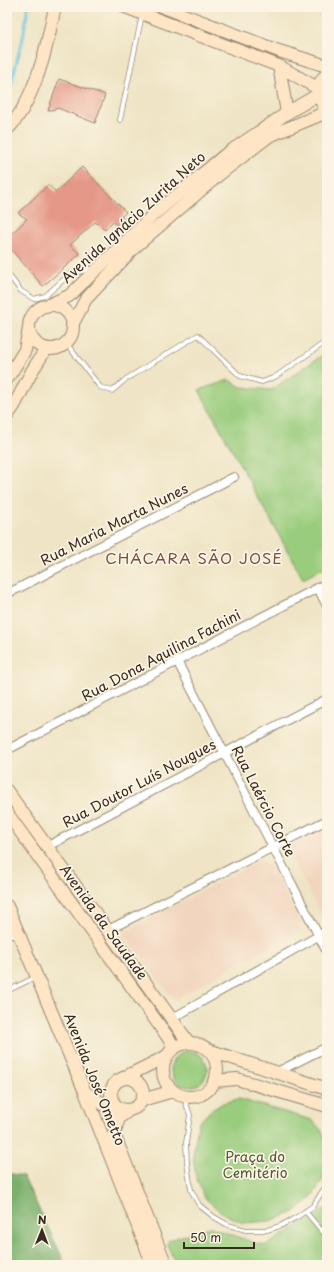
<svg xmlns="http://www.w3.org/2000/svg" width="334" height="1272" viewBox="0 0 334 1272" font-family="'Playpen Sans',sans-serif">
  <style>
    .built { fill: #f2d5be }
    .green { fill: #99cc7d; stroke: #6a7b4e }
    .forest { fill: #7ab06c; stroke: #5a6d45 }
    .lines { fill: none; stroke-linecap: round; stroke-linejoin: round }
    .stream { stroke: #5dc2db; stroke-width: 3 }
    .building { fill: #e59887 }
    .lane-casing { stroke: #958772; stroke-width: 5.5 }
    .street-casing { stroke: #958772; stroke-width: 10 }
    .secondary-casing { stroke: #958772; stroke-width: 14 }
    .path { stroke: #958772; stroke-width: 1.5; stroke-dasharray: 1 3; stroke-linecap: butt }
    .lane { stroke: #fff; stroke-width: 4 }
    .street { stroke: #fff; stroke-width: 8 }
    .secondary { stroke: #fde5c5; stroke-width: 12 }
    .labels { text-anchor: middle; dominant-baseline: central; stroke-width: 3.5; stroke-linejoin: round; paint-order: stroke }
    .street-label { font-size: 14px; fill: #3b2a1e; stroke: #fcf5e5 }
    .park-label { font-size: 14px; fill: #575b3a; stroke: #fcf5e5 }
    .neighbourhood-label { font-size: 15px; letter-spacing: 1px; fill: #765043; stroke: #fcf5e5 }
  </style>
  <rect width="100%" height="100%" fill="#fcf5e5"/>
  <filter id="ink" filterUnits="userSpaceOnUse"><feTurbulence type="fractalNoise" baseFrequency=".025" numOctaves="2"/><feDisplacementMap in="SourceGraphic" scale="8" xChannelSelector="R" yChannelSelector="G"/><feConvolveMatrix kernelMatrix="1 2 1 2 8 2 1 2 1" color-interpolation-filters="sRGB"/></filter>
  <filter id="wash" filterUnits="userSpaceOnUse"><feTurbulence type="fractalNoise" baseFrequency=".012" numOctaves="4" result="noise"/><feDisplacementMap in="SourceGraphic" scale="16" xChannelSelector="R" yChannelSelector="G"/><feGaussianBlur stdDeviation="0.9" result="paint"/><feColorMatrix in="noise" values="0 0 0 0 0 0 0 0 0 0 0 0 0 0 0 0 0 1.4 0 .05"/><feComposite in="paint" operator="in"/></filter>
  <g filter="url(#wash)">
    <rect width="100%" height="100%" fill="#efe4c5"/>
    <path class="built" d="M327,829V920L325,921L286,848Z
      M261,860L271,867L301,923L300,929L174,1000L123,933Z"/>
    <path class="green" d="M327,352V566L303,579L199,390L229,380L241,387L271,390Z
      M171 1069a18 18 0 1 1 36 0a18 18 0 1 1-36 0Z
      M239,1099L312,1120L322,1131L327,1143V1166L322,1181L310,1199L293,1213L269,1221L243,1223L222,1213L204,1197L196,1177L193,1156L198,1124L209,1112L223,1103Z
      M327,1205V1265H176L167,1244L169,1240L210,1227L258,1244L267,1245L326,1208Z"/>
    <path class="forest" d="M7,1173L23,1176L66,1265H7Z"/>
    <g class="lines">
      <path class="stream" d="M7,90L10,87L23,38L28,7"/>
    </g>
    <g id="blocks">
      <path class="building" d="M59,79L105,95L95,123L58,108L48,111Z
        M82,167L126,212L121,217L127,221L119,228L113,221L105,230L95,222L70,245L80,254L43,286L7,245V238L27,219L18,213L48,185L56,192Z"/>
    </g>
  </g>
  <g filter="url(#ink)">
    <use href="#blocks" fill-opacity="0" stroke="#958772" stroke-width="1"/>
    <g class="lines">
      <g class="lane-casing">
        <path id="lane" d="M120,120L142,15
          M7,217V224
          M7,273L21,291L34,299L45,296L70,274L94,268
          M66,343L100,387L112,391L126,379L198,335L240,376L262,382L275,377L327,341
          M7,991L36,977
          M183,1095L190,1115L186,1143L187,1163L191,1190L199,1205L214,1217L228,1225L246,1230H267L280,1226L297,1217L313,1206L327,1184
          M305,1211L327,1237"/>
      </g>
      <g class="street-casing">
        <path id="street" d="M318,588L327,606
          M7,594L234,477
          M177,661L327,952
          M7,750L327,583
          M48,846L327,699
          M108,930L327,820
          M7,932L21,937
          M171,1019L327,931
          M275,1073L327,1047"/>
      </g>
      <g class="secondary-casing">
        <path id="secondary" d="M125,7L279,66L319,89
          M163,7L279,51L327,66
          M279,66L287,113
          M327,74C316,83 316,99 327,109
          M7,129C14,124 17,117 22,110C41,76 47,44 55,7
          M29 327a22 22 0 1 1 44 0a22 22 0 1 1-44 0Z
          M46,306L69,296L153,215L225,155L287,113L319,94
          M72,325L86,299L136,246L221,173L269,136L327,112
          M7,379L25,350L29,328
          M7,416L14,406L32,371L46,349
          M7,791L189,1043
          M7,813L167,1036L174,1047L173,1049
          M7,906L85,1092L153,1265
          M163 1070a27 27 0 1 1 54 0a27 27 0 1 1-54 0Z
          M208,1050L327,1089
          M111 1094a16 16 0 1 1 32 0a16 16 0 1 1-32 0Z
          M121,1079L167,1056
          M214,1081L237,1079L327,1106
          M85,1092L103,1104L116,1116
          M142,1100L173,1091
          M129,1110L119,1118L114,1134L166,1265"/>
      </g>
      <path class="path" d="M325,1265L327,1264"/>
      <use href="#lane" class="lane"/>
      <use href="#street" class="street"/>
      <use href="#secondary" class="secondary"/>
    </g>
  </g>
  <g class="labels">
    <g class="street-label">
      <text transform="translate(133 217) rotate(-42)">Avenida Ignácio Zurita Neto</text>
      <text transform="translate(114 524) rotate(-27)">Rua Maria Marta Nunes</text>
      <text transform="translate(161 655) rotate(-28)">Rua Dona Aquilina Fachini</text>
      <text transform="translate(139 783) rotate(-28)">Rua Doutor Luís Nougues</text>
      <text transform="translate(264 801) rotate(63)">Rua Laércio Corte</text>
      <text transform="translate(104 922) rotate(54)">Avenida da Saudade</text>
      <text transform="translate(95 1079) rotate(68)">Avenida José Ometto</text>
    </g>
    <g class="park-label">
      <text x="255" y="1156">Praça do<tspan x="255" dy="16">Cemitério</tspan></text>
    </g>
    <g class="neighbourhood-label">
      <text x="194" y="557">CHÁCARA SÃO JOSÉ</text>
    </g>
  </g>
  <rect width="334" height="1272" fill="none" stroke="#fcf5e5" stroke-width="24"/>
  <g transform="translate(42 1230) rotate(1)" stroke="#fcf5e5" stroke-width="3" paint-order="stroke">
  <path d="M0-3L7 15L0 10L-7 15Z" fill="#3b2a1e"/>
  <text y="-6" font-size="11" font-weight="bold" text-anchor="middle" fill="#3b2a1e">N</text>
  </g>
  <path d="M184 1242v6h70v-6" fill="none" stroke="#3b2a1e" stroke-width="2"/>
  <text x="190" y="1242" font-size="12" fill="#3b2a1e" stroke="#fcf5e5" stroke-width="3" paint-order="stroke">50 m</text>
</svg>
